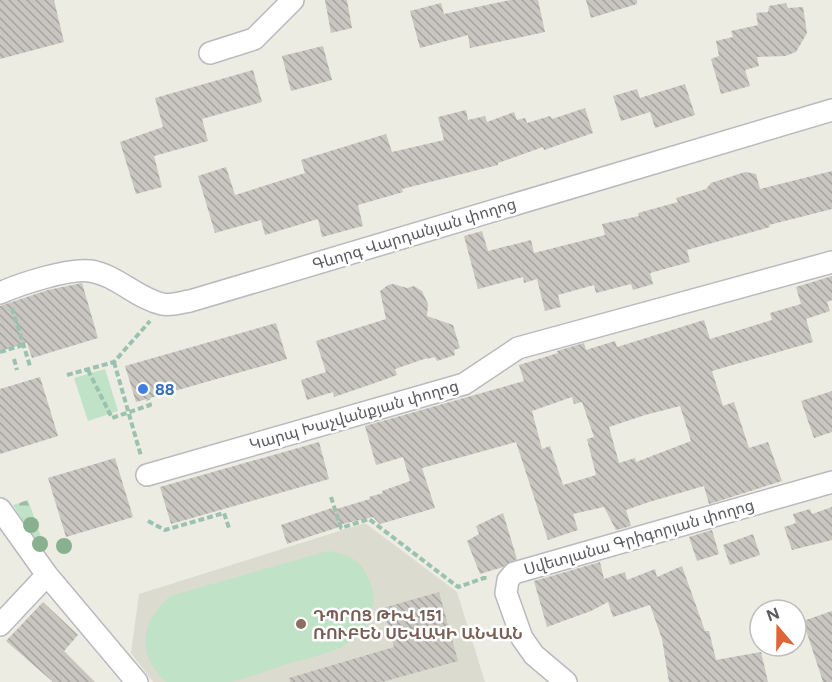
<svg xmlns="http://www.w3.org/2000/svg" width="832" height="682" viewBox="0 0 832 682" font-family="Figtree,'Noto Sans Armenian',sans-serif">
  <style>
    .education { fill: #dcdbd0 }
    .green { fill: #c0e2c7 }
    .forest { fill: url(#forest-firs) }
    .building { fill: url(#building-back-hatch); fill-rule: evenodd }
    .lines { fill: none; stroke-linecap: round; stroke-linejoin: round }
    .minor-casing { stroke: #b9bac0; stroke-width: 24 }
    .path { stroke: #9ac2ae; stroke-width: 4; stroke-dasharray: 6 3; stroke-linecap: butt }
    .minor { stroke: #fff; stroke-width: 21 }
    .tree { fill: #8ab18f }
    .shop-dot { fill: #3f7fe0; stroke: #fff; stroke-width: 2 }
    .education-dot { fill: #8d6e63; stroke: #fff; stroke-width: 2 }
    .labels { text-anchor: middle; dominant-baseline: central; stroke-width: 5; stroke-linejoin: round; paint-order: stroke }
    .street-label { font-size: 16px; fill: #5a5c62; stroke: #fff }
    .shop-label { font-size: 16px; font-weight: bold; fill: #366cbe; stroke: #fff; text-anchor: start }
    .education-label { font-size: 16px; font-weight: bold; fill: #785e54; stroke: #fff; text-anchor: start }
  </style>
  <defs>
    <pattern id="forest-firs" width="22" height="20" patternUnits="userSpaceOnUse" patternTransform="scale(1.5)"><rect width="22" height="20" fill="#c0e2c7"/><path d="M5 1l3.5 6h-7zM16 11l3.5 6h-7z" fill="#9fbaa5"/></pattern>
    <pattern id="building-back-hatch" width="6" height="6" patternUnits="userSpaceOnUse" patternTransform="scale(1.5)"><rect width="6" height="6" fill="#c8c6bf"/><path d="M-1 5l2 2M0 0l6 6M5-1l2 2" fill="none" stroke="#a5a49f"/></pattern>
  </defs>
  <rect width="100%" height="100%" fill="#ecece2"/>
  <path class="education" d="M365,523L457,592L485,682H153L131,653L139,594Z"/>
  <path class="green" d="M105,369L118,411L88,421L74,378Z
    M328,551C352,555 363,561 371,585C375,594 374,607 370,616C359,650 318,655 287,664C269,670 249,678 230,682C210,682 186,682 166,682C159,677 156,671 151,663C137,638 150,614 170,596Z"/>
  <path class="forest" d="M28,500L44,545L39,548L13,505Z"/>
  <path class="building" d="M0,0H54L64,42L0,59Z
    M325,0H347L352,28L331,33Z
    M510,0H538L545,32L470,48L468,35L420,48L410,11L441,3L444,14Z
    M586,0H637V4L591,18Z
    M786,3L788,8L803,7L807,33L796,52L785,56L757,57L759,66L745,70L750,86L721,94L711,59L719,56L716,41L733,37L731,31L758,25L756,13L768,12L769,6Z
    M323,46L332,80L291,91L282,56Z
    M253,70L262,102L202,119L208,141L154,156L162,187L136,194L120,142L163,127L155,98Z
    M685,84L695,115L655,128L650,112L621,121L613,96L637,89L640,98Z
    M585,108L593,133L544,150L543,147L498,163V165L402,189L403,192L358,205L363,226L322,237L318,219L265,235L261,220L215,233L198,176L226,167L235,195L305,173L301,160L386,134L392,152L444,140L438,117L466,110L468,120L485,116L487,122L514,112L517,120L525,118L527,123L550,116L552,119Z
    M832,171V209L769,225L770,227L687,250L690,262L650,273L653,284L633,290L631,284L596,293L594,285L558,295L561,307L545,311L537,279L524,283L523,277L478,289L464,236L482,231L488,251L531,240L534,253L605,235L602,224L639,216L638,213L678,202L676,198L706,189L711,183L745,172L756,174L760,189Z
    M832,276V300L827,302L830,311L806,319L813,342L712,371L723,406L734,402L749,448L768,442L782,481L709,504L704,486L649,502L626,510L631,526L616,530L604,507L573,514L578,530L548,540L516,442L422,468L435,508L380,524L373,517L338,525L339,527L287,544L281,525L332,508L333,510L370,499L369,497L383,493L382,491L410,481L403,457L376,465L365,426L524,381L519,365L558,353L557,351L584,343L586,350L615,341L617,347L704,320L710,339L772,320L770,313L801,304L796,287ZM572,397L574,404L582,402L594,437L587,439L596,475L563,485L550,446L542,449L532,411ZM680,406L691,441L636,462L635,458L619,463L609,427L645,415Z
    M82,283L98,338L32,358L27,343L0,351V306L48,290Z
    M393,284L407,288L414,286L422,291L428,304L427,316L453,325L460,348L454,350L455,355L437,361L435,357L427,359V358L395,369L397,375L375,383L334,397L333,392L307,400L301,380L326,372L316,341L386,319L380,291L388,285Z
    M276,323L287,359L136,402L125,366Z
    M40,377L58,436L0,454V389Z
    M832,391V432L814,438L801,401Z
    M319,442L329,479L171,524L160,487Z
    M115,458L133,517L66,537L48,478Z
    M832,507V540L792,550L784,527L796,523L793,514L810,509L812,514Z
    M503,513L517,559L503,567L480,574L467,541L479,534L476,526Z
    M712,530L719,554L697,561L689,537Z
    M753,534L760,555L730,565L723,545Z
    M600,562L604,579L625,572L627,580L655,569L657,577L682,566L705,631H709L716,660L761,652L768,682H669L662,639L650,605L613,617L608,602L591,611L547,627L534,581Z
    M439,592L458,661L382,682H290L289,678L394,647L383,608Z
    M43,602L78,635L64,651L95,682H53L6,641Z
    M832,611V682H823L803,621Z"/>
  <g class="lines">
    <g class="minor-casing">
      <path id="minor" d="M210,53L254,39L293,0
        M0,293C20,284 69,268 90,271C117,275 136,298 162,304C171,306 182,302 190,301L832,110
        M147,475L464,384L518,348L832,262
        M0,509L47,575L137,682
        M0,625L47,575
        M566,682L534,655L522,638L506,593L508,580L514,573L832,482"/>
    </g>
    <path class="path" d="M12,308L30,366
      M0,352L23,345
      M14,359L17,370
      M114,362L141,456
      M88,370L112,418L150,405L148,399
      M67,375L114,362L150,321
      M331,497L341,528L369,519L458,587L484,578H489
      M148,521L165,530L224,513L229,528"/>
    <use href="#minor" class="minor"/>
  </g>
  <g class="tree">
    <circle cx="31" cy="525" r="8"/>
    <circle cx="40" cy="544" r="8"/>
    <circle cx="64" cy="546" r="8"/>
  </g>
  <circle class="shop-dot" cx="143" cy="389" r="6"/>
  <circle class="education-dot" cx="301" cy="624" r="6"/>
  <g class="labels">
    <g class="street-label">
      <text transform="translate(414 234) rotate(-17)">Գևորգ Վարդանյան փողոց</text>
      <text transform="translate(354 415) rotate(-16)">Կարպ Խաչվանքյան փողոց</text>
      <text transform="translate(639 537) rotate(-16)">Սվետլանա Գրիգորյան փողոց</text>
    </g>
    <g class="shop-label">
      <text x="155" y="389">88</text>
    </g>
    <g class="education-label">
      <text x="313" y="615">ԴՊՐՈՑ ԹԻՎ 151<tspan x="313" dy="18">ՌՈՒԲԵՆ ՍԵՎԱԿԻ ԱՆՎԱՆ</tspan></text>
    </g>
  </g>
  <g transform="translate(778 628) rotate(340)"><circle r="28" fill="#ffffff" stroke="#bdbec0" stroke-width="1.5"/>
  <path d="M0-4.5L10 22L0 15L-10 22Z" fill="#dd6537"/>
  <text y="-9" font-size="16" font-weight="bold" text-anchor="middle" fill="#5a5c62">N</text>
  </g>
</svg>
